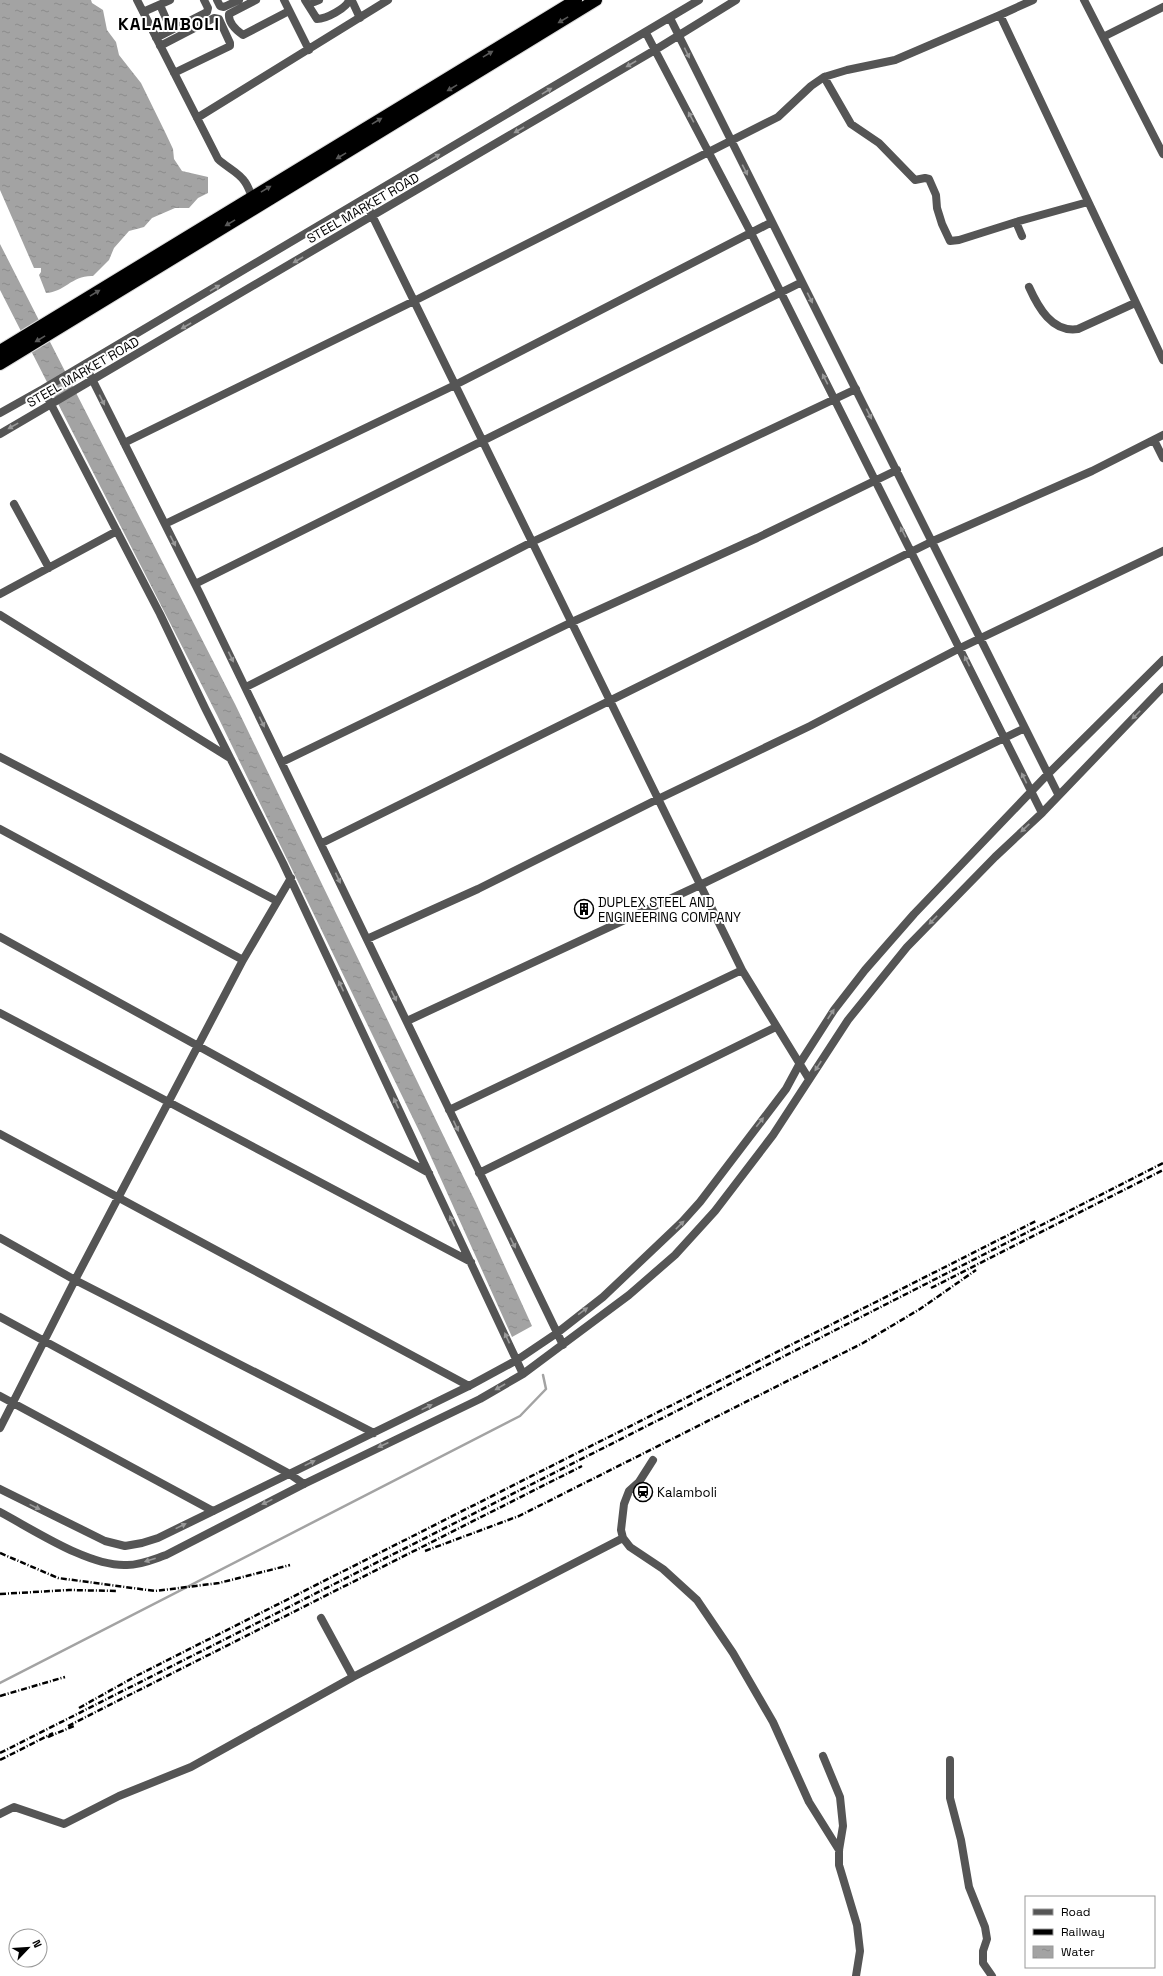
<svg xmlns="http://www.w3.org/2000/svg" width="1163" height="1976" viewBox="0 0 1163 1976" font-family="'Space Grotesk',sans-serif">
  <style>
    .water { fill: url(#water-ripples) }
    .lines { fill: none; stroke-linecap: round; stroke-linejoin: round }
    .stream { stroke: #a3a3a3; stroke-width: 2.5 }
    .highway-casing { stroke: #dbdbdb; stroke-width: 14 }
    .minor { stroke: #555; stroke-width: 8 }
    .highway { stroke: #000; stroke-width: 12 }
    .rail { stroke: #000; stroke-width: 2.5; stroke-dasharray: 6 2 1 2; stroke-linecap: butt }
    .oneway { fill: #595959 }
    .oneway2 { fill: #999 }
    .labels { text-anchor: middle; dominant-baseline: central; stroke-width: 4; stroke-linejoin: round; paint-order: stroke }
    .street-label { font-size: 13px; fill: #000; stroke: #fff }
    .poi-label { font-size: 13px; fill: #000; stroke: #fff; text-anchor: start }
    .district-label { font-size: 17px; font-weight: bold; letter-spacing: 1px; fill: #000; stroke: #fff }
  </style>
  <defs>
    <pattern id="water-ripples" width="26" height="14" patternUnits="userSpaceOnUse"><rect width="26" height="14" fill="#a3a3a3"/><path d="M2 4q2-2 4 0t4 0M15 11q2-2 4 0t4 0" fill="none" stroke="#8b8b8b"/></pattern>
  </defs>
  <rect width="100%" height="100%" fill="#fff"/>
  <path class="water" d="M0,0H91L92,3L103,10L107,30L116,42L119,55L141,83L166,134L173,149L174,159L182,171L208,177V193L198,198L189,208H175L152,218L144,227L129,231L114,248L109,260L93,276C72,275 65,292 46,293L39,275L41,272V268H34L0,190Z
    M0,244L235,704L475,1201L532,1326L512,1337L422,1137L217,715L0,290Z"/>
  <g class="lines">
    <path class="stream" d="M0,1683L520,1416L546,1389L543,1375"/>
    <g class="highway-casing">
      <path id="highway" d="M0,351L576,0
        M0,364L596,0"/>
    </g>
    <path class="minor" d="M137,0L218,159C226,167 240,173 245,182C248,186 250,192 252,197
      M217,0L220,6L224,7L239,0
      M256,0L229,14C228,23 236,30 243,35L289,11
      M284,0L309,50
      M305,0L317,19C326,19 347,8 349,0
      M1084,0L1163,154
      M314,2L319,0
      M353,3L360,18
      M160,5L171,30
      M143,12L170,0
      M1000,15L1033,0
      M670,18L1058,794
      M646,33L751,233L1042,813
      M1103,37L1163,7
      M156,38L207,12L208,8L204,0
      M160,46L214,18L219,19L230,43V46L174,73
      M824,77L851,124L879,143L915,180L925,178L929,179L936,195L937,208L942,224L950,241L959,240L1016,222
      M197,118L388,0
      M364,199L742,970L809,1079
      M1022,236L1016,222L1088,202
      M1029,287C1038,307 1052,333 1078,329L1135,303
      M85,365L200,594L563,1345
      M43,389L160,614L205,708L283,863L523,1374
      M0,413L43,389L699,0
      M0,434L655,50L736,0
      M1154,440L1163,458
      M124,443L414,301L778,117L811,86L824,77L847,70L895,60L1000,15L1163,360
      M14,504L49,568
      M165,524L455,385L772,222
      M195,584L802,282
      M0,594L117,531
      M0,615L230,758
      M246,687L532,542L856,389
      M0,757L277,901
      M282,762L572,622L757,538L897,470
      M0,829L243,960
      M322,843L933,541L1092,471L1163,435
      M0,937L429,1173
      M367,939L478,889L658,799L810,726L960,648L1163,551
      M0,1013L471,1262
      M407,1021L700,885L1025,728
      M449,1110L742,970
      M0,1134L469,1386
      M479,1173L776,1027
      M0,1238L75,1280L374,1433
      M0,1317L288,1473L304,1484
      M0,1396L213,1511
      M0,1428L75,1280L243,960L291,878
      M653,1460L639,1482L629,1491L624,1504L621,1530L623,1538L630,1547L663,1569L697,1600L733,1653L773,1722L809,1802L839,1850
      M0,1489L105,1541L125,1546L142,1543L158,1538L469,1386L517,1360L557,1333L603,1297L682,1222L700,1202L786,1089L800,1063L834,1010L865,970L914,914L1047,775L1163,660
      M0,1512C34,1530 89,1567 127,1565C141,1565 154,1559 166,1555L304,1484L480,1399L523,1374L629,1295L675,1255L715,1211L773,1135L848,1020L907,947L995,857L1042,813L1163,687
      M321,1618L353,1677L623,1538
      M823,1756L840,1797L843,1826L839,1850V1865L857,1925L860,1951L856,1976
      M950,1760V1798L961,1840L969,1887L985,1927L987,1939L983,1951V1963L992,1976
      M0,1814L14,1807L64,1824L119,1796L191,1767L353,1677"/>
    <use href="#highway" class="highway"/>
    <path class="rail" d="M931,1288L1163,1170
      M425,1551L519,1516L863,1343L920,1309L976,1270
      M0,1553L58,1578L155,1591L219,1583L290,1565
      M0,1594L69,1590L117,1591
      M0,1696L65,1677
      M79,1708L138,1675L1036,1221
      M68,1726L582,1466
      M48,1737L74,1726
      M0,1753L718,1390L1163,1163
      M0,1760L53,1733"/>
  </g>
  <defs><path id="oneway-solid" d="M-6-.8H1V-3.2L6.5 0L1 3.2V.8H-6Z"/></defs>
  <g class="oneway">
    <use href="#oneway-solid" transform="translate(563 20) rotate(149)"/>
    <use href="#oneway-solid" transform="translate(488 54) rotate(-31)"/>
    <use href="#oneway-solid" transform="translate(452 88) rotate(149)"/>
    <use href="#oneway-solid" transform="translate(377 121) rotate(-31)"/>
    <use href="#oneway-solid" transform="translate(341 156) rotate(149)"/>
    <use href="#oneway-solid" transform="translate(266 189) rotate(-31)"/>
    <use href="#oneway-solid" transform="translate(230 223) rotate(149)"/>
    <use href="#oneway-solid" transform="translate(95 293) rotate(-31)"/>
    <use href="#oneway-solid" transform="translate(40 339) rotate(149)"/>
  </g>
  <g class="oneway2">
    <use href="#oneway-solid" transform="translate(687 53) rotate(64)"/>
    <use href="#oneway-solid" transform="translate(631 64) rotate(150)"/>
    <use href="#oneway-solid" transform="translate(547 91) rotate(-31)"/>
    <use href="#oneway-solid" transform="translate(691 117) rotate(-118)"/>
    <use href="#oneway-solid" transform="translate(519 130) rotate(150)"/>
    <use href="#oneway-solid" transform="translate(435 157) rotate(-31)"/>
    <use href="#oneway-solid" transform="translate(745 170) rotate(63)"/>
    <use href="#oneway-solid" transform="translate(298 260) rotate(150)"/>
    <use href="#oneway-solid" transform="translate(215 288) rotate(-31)"/>
    <use href="#oneway-solid" transform="translate(810 298) rotate(63)"/>
    <use href="#oneway-solid" transform="translate(186 326) rotate(150)"/>
    <use href="#oneway-solid" transform="translate(825 379) rotate(-117)"/>
    <use href="#oneway-solid" transform="translate(102 400) rotate(63)"/>
    <use href="#oneway-solid" transform="translate(869 414) rotate(63)"/>
    <use href="#oneway-solid" transform="translate(13 426) rotate(151)"/>
    <use href="#oneway-solid" transform="translate(903 532) rotate(-117)"/>
    <use href="#oneway-solid" transform="translate(173 541) rotate(63)"/>
    <use href="#oneway-solid" transform="translate(231 657) rotate(64)"/>
    <use href="#oneway-solid" transform="translate(967 661) rotate(-116)"/>
    <use href="#oneway-solid" transform="translate(1136 715) rotate(135)"/>
    <use href="#oneway-solid" transform="translate(262 722) rotate(64)"/>
    <use href="#oneway-solid" transform="translate(1024 778) rotate(-116)"/>
    <use href="#oneway-solid" transform="translate(1025 828) rotate(137)"/>
    <use href="#oneway-solid" transform="translate(338 878) rotate(65)"/>
    <use href="#oneway-solid" transform="translate(933 920) rotate(134)"/>
    <use href="#oneway-solid" transform="translate(341 986) rotate(-115)"/>
    <use href="#oneway-solid" transform="translate(394 996) rotate(64)"/>
    <use href="#oneway-solid" transform="translate(831 1014) rotate(-56)"/>
    <use href="#oneway-solid" transform="translate(818 1066) rotate(123)"/>
    <use href="#oneway-solid" transform="translate(396 1103) rotate(-115)"/>
    <use href="#oneway-solid" transform="translate(760 1122) rotate(-52)"/>
    <use href="#oneway-solid" transform="translate(456 1126) rotate(65)"/>
    <use href="#oneway-solid" transform="translate(452 1221) rotate(-115)"/>
    <use href="#oneway-solid" transform="translate(680 1225) rotate(-45)"/>
    <use href="#oneway-solid" transform="translate(513 1243) rotate(64)"/>
    <use href="#oneway-solid" transform="translate(583 1311) rotate(-36)"/>
    <use href="#oneway-solid" transform="translate(507 1338) rotate(-115)"/>
    <use href="#oneway-solid" transform="translate(500 1387) rotate(150)"/>
    <use href="#oneway-solid" transform="translate(427 1407) rotate(-26)"/>
    <use href="#oneway-solid" transform="translate(383 1445) rotate(155)"/>
    <use href="#oneway-solid" transform="translate(310 1463) rotate(-26)"/>
    <use href="#oneway-solid" transform="translate(267 1502) rotate(154)"/>
    <use href="#oneway-solid" transform="translate(35 1507) rotate(26)"/>
    <use href="#oneway-solid" transform="translate(181 1526) rotate(-26)"/>
    <use href="#oneway-solid" transform="translate(150 1560) rotate(162)"/>
  </g>
  <defs>
    <g id="building-ring" transform="scale(1)"><circle r="9.5" fill="#fff" stroke="#000" stroke-width="1.5"/><path d="M-4-6H4V6H1V3H-1V6H-4ZM-2.5-4.3h1.7v1.8h-1.7ZM.8-4.3h1.7v1.8H.8ZM-2.5-1h1.7V.8h-1.7ZM.8-1h1.7V.8H.8Z" fill="#000"/></g>
    <g id="station-ring" transform="scale(1)"><circle r="9.5" fill="#fff" stroke="#000" stroke-width="1.5"/><path d="M-3-6H3Q5-6 5-4V2Q5 4 3 4L4.5 6H3L1.5 4h-3L-3 6H-4.5L-3 4Q-5 4-5 2V-4Q-5-6-3-6ZM-3.5-4v3h7v-3ZM-3.5 1v1.5H-2V1ZM2 1v1.5H3.5V1Z" fill="#000"/></g>
  </defs>
  <g fill-rule="evenodd">
    <use href="#building-ring" x="584" y="909"/>
    <use href="#station-ring" x="643" y="1492"/>
  </g>
  <g class="labels">
    <g class="street-label">
      <text transform="translate(363 208) rotate(-30)">STEEL MARKET ROAD</text>
      <text transform="translate(83 372) rotate(-30)">STEEL MARKET ROAD</text>
    </g>
    <g class="poi-label">
      <text x="598" y="902">DUPLEX STEEL AND<tspan x="598" dy="15">ENGINEERING COMPANY</tspan></text>
      <text x="657" y="1492">Kalamboli</text>
    </g>
    <g class="district-label">
      <text x="169" y="24">KALAMBOLI</text>
    </g>
  </g>
  <rect x="1025" y="1896" width="130" height="72" fill="#ffffff" stroke="#999999"/>
  <rect x="1033" y="1909" width="20" height="6" fill="#555555" stroke="#999999"/>
  <text x="1061" y="1916" font-size="12" fill="#000000">Road</text>
  <rect x="1033" y="1929" width="20" height="6" fill="#000000" stroke="#999999"/>
  <text x="1061" y="1936" font-size="12" fill="#000000">Railway</text>
  <rect x="1033" y="1946" width="20" height="12" fill="url(#water-ripples)" stroke="#999999"/>
  <text x="1061" y="1956" font-size="12" fill="#000000">Water</text>
  <g transform="translate(28 1948) rotate(65)"><circle r="19" fill="#ffffff" stroke="#999999"/>
  <path d="M0-3L7 15L0 10L-7 15Z" fill="#000000"/>
  <text y="-6" font-size="11" font-weight="bold" text-anchor="middle" fill="#000000">N</text>
  </g>
</svg>
